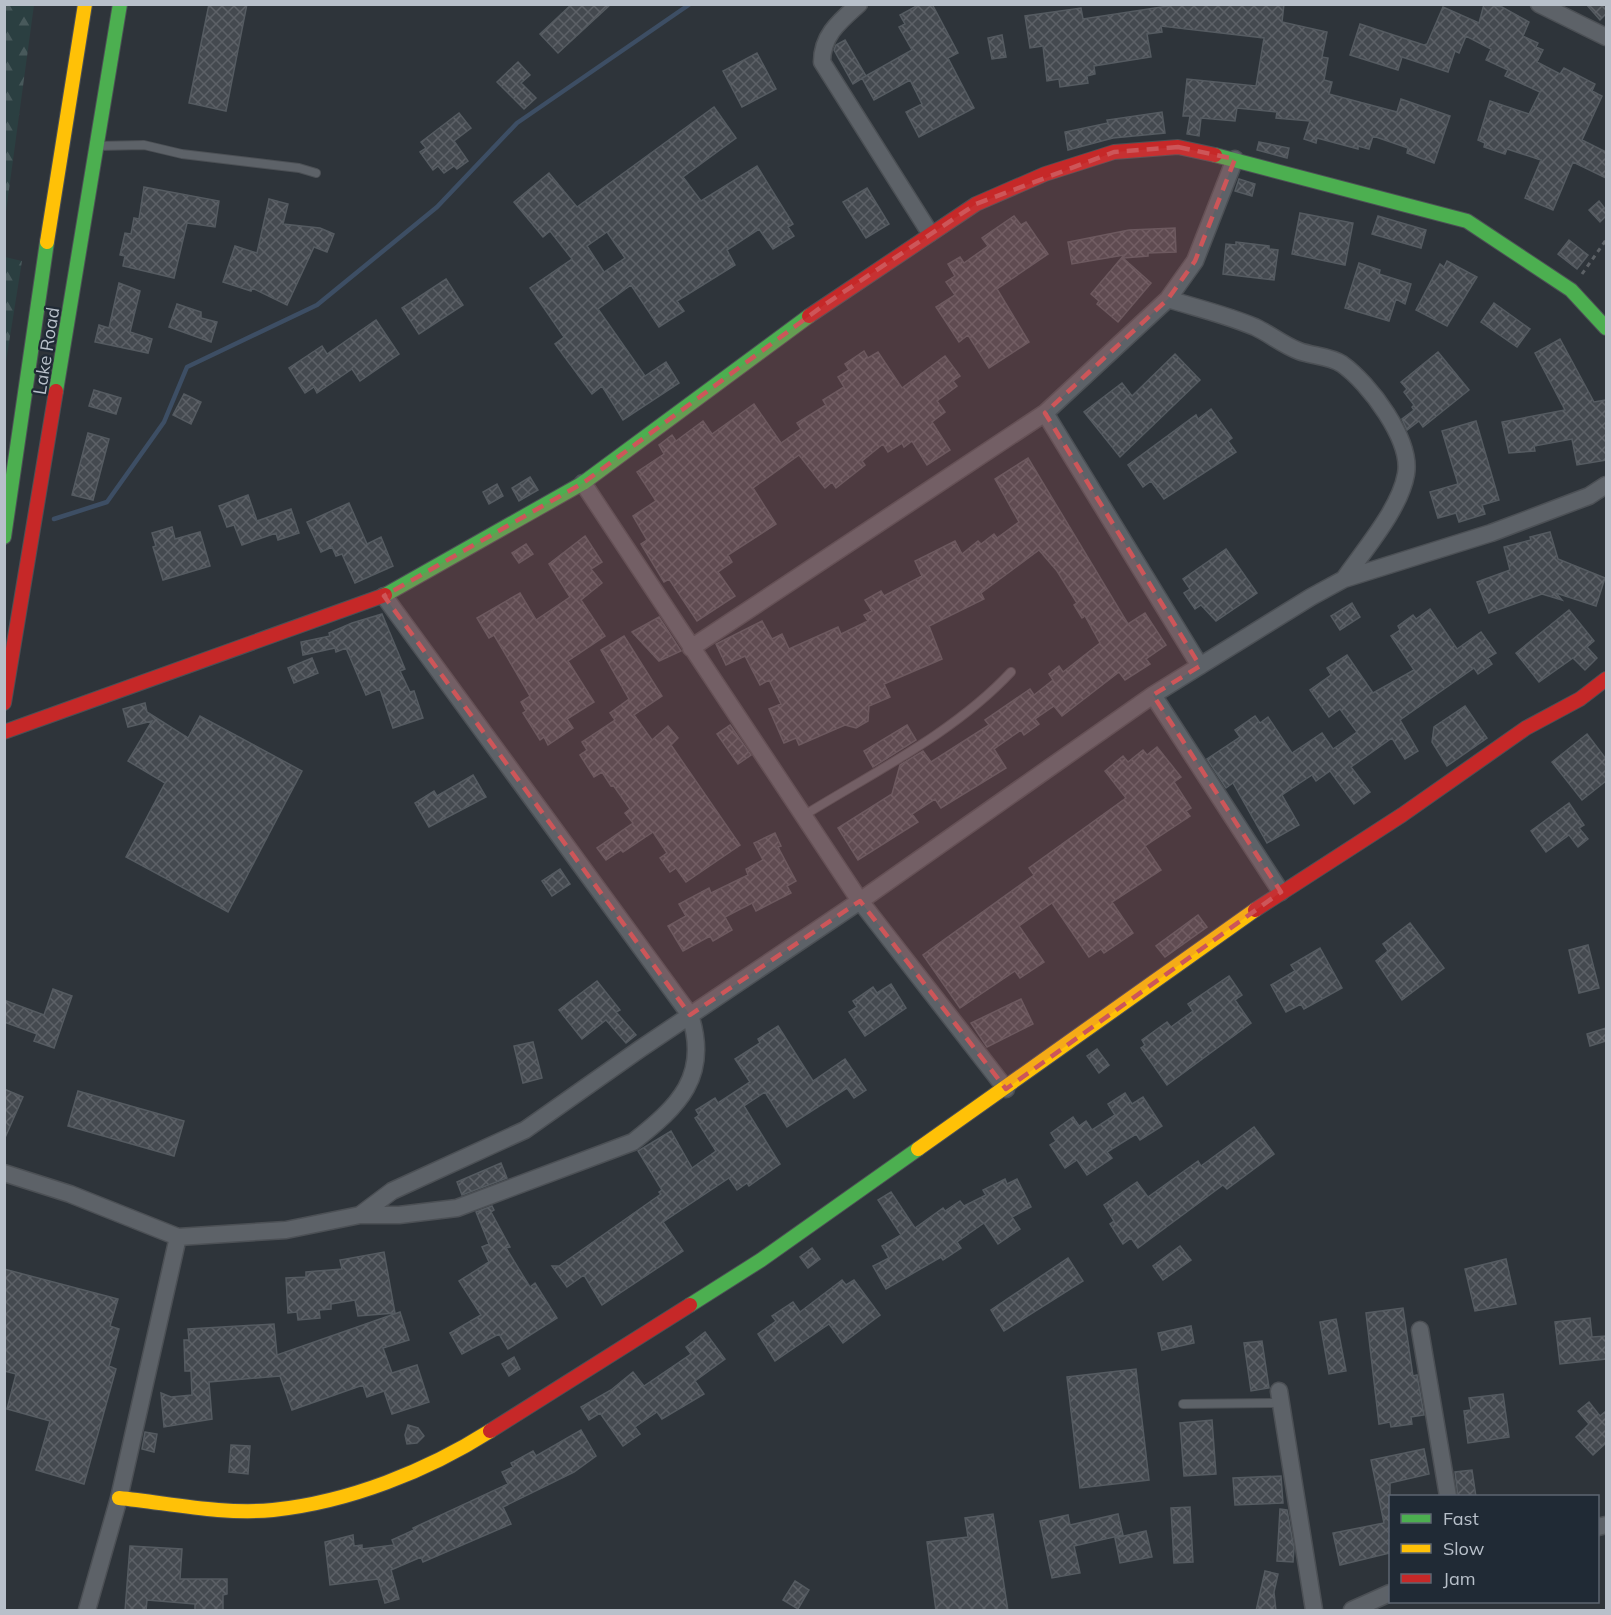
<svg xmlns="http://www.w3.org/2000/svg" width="1611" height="1615" viewBox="0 0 1611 1615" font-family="Mulish,sans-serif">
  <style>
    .forest { fill: url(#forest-firs) }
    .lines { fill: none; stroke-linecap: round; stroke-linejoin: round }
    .stream { stroke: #3d4e64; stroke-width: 4.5 }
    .building { fill: url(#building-cross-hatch); stroke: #555b61; stroke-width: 1.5; fill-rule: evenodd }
    .lane-casing { stroke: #4c5055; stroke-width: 10 }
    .street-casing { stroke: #4c5055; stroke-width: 19 }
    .fast-casing { stroke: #4c5055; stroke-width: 16 }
    .slow-casing { stroke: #4c5055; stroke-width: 16 }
    .jam-casing { stroke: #4c5055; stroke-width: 16 }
    .path { stroke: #5c6166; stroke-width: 3; stroke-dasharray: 4.5 4.5; stroke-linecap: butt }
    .lane { stroke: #5d6268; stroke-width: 8 }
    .street { stroke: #5d6268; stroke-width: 16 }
    .fast { stroke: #4caf50; stroke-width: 14 }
    .slow { stroke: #ffc107; stroke-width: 14 }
    .jam { stroke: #c62828; stroke-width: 14 }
    .marked { fill: #cd5659; fill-opacity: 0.2; stroke: #cd5659; stroke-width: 4.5; stroke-dasharray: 12 8; stroke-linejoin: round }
    .labels { text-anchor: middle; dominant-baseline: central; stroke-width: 4.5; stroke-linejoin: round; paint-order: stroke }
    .street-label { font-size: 18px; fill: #b8c0ca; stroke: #202a35 }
  </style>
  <defs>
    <pattern id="forest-firs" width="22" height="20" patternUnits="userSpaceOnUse" patternTransform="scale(1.5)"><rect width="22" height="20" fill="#2b3f41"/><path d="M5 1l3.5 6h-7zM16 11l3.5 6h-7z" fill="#48595b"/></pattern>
    <pattern id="building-cross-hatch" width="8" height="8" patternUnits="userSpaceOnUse" patternTransform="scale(1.5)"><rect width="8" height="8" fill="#44494f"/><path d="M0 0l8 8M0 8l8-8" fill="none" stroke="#5d6167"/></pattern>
  </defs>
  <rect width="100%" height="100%" fill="#2e343a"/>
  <path class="forest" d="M5,4L34,5L5,219L4,5Z
    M5,257L22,261L5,368L4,257Z"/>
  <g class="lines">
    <path class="stream" d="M54,519L107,502L164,422L187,367L317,305L437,207L517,123L690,4"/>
  </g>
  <path class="building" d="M209,4H247L226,111L189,103Z
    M572,4H611L558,53L540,34Z
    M920,4H932L958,53L948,58L974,108L919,137L906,112L922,104L910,80L874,100L862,78L912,50L899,27L905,24L900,15Z
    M1181,4H1284L1282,22L1327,32L1322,57L1328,58L1324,80L1332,82L1329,94L1397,112L1401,99L1450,116L1434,163L1407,153L1408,148L1373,136L1369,149L1358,146V149L1317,138L1316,143L1304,139L1310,121L1276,118L1277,112L1237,108L1235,121L1201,118L1199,136L1187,134L1190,116H1183L1187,79L1256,86L1264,38L1161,26L1162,32L1147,34L1151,57L1094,66L1095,74L1087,76L1088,83L1060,87L1059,79L1047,81L1043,46L1030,48L1025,16L1081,8L1083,19Z
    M1484,4L1502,7L1529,22L1523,36L1538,43L1536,47L1543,50L1537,62L1560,74L1564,68L1595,84L1592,91L1602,96L1582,140L1606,152V178L1573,162L1553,210L1525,198L1541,160L1507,149L1505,154L1484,147L1485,143L1478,140L1490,101L1529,114L1540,92L1505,76L1508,70L1486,60L1491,49L1466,36L1459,53L1455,51L1448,72L1402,57L1398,70L1350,55L1360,24L1424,45L1427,44L1443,7L1479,23Z
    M1586,4H1606V14L1600,20Z
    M1002,35L1006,57L992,59L988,38Z
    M845,40L866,76L853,84L834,50L836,45Z
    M757,53L776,89L742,107L723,71Z
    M518,62L530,75L521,83L536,98L524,109L497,82Z
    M714,107L736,138L683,177L701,201L757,166L793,224L788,227L794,236L773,249L759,229L727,250L735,265L677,301L684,311L659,327L631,285L598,309L645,376L666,362L679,383L623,420L602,386L592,394L555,344L564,337L530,288L572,259L550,231L543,237L514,202L549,173L577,207ZM607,232L625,258L604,272L587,246Z
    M1162,112L1165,133L1113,138L1068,150L1065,132L1108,123L1107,120Z
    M459,113L471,128L454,141L468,161L457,169L454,166L444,173L438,166L433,170L420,152L426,148L421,142Z
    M1259,142L1289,148L1287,158L1257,150Z
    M1239,179L1255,184L1252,196L1235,191Z
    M144,187L219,201L215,227L187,223L174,278L123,266L125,256L120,255L125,233L131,234L134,218L139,219Z
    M867,188L889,224L866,238L843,202Z
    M269,199L288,204L283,224L320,228L334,234L327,252L314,247L287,305L252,288L251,291L223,282L235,246L257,253Z
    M1599,201L1606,210V216L1600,222L1589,210Z
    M1300,213L1353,223L1345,265L1292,254Z
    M1014,216L1021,225L1026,222L1048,254L997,289L1029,342L989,368L968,335L959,342L936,307L955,295L946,282L955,276L948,264L960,257L964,263L988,246L982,238Z
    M1378,216L1426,230L1421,248L1372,234Z
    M1175,228L1176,252L1148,253V256L1123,258L1151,283L1118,322L1097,304L1099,301L1091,294L1124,255L1072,264L1068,242L1129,230Z
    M1569,240L1588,255L1577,269L1558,254Z
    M1236,242L1269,246V249L1278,250L1274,280L1223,274L1226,244L1236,245Z
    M1447,261L1477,277L1447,326L1416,310L1440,264L1444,267Z
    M1359,263L1380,270L1379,274L1411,284L1405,304L1396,299L1389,321L1345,308Z
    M446,279L463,305L419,334L402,308Z
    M119,283L140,291L130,332L152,339L148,353L95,342L99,325L109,328Z
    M1494,303L1530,329L1517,347L1481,322Z
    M177,304L201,312V318L217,322L211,342L169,327Z
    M376,320L399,354L360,381L352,369L317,393L314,387L305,393L289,368L322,346L327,354Z
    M1560,339L1594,402L1606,400V460L1577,465L1572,439L1534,446L1535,451L1509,453L1502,422L1565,410L1535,353Z
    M864,351L868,358L878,352L902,388L945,356L960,376L953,381L957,386L937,401L945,412L932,422L950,450L927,465L912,441L904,447L902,443L888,452L883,444L862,461L865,465L836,488L832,482L825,488L799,455L753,488L776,524L728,555L732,562L718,572L735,596L697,621L669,579L664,582L641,544L647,540L633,516L656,501L637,472L664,454L659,445L672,435L676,441L703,421L712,434L754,404L781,443L801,429L797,423L826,405L823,400L844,387L838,377L849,370L845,364Z
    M1438,352L1469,390L1423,427L1419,421L1407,430L1402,419L1414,410L1412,407L1414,405L1404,392L1407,389L1401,382Z
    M1175,354L1200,380L1120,457L1084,412L1122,383L1132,396Z
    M94,390L121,398L116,414L89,406Z
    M184,394L201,402L191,424L173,415Z
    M1211,409L1232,438L1228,441L1236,452L1164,499L1151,481L1143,487L1128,465L1196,415L1198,419Z
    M1476,421L1499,500L1482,505L1485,514L1459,522L1456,513L1438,518L1430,492L1458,484L1442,431Z
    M88,433L109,439L93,500L72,495Z
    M1028,458L1128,624L1145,613L1166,645L1146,659L1150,664L1125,680L1119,672L1062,716L1054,706L1035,719L1039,724L1024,735L1021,730L994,749L1006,768L941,808L935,799L912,814L918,822L858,860L838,828L892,794L900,765L923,751L931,762L989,725L985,720L1030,689L1034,695L1053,680L1049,674L1059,666L1063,672L1100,643L1085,616L1082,618L1074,605L1077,603L1057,571L1039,550L981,593L984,599L929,626L942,659L884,684L890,697L869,706L868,721L856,728L845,725L799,745L796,738L784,743L769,709L781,704L769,680L760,685L745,656L726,665L716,644L762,621L772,639L782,634L789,649L838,627L841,634L868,621L864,615L872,611L865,600L881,591L884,596L922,576L915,561L955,541L962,554L978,541L981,544L994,534L997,538L1019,522L995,479Z
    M530,477L538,490L519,501L512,488Z
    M497,484L503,496L489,504L483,492Z
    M248,495L257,521L291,509L299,533L278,540L276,533L242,545L234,525L227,527L219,506Z
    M349,503L367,544L381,537L393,566L355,583L342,554L336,556L332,547L321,552L307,522Z
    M172,527L175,539L200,532L210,566L163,580L153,547L156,546L152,533Z
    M1550,532L1558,559L1605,578L1596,606L1556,593L1562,600L1542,594L1489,613L1477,582L1510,570L1504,547L1531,540L1530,537Z
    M585,536L602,562L591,569L602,583L581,600L605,636L568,661L594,702L567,719L573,728L548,745L544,737L540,740L523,713L526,711L521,702L530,696L494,635L489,638L477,618L520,593L536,620L570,597L549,564Z
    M526,544L533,554L519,563L512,553Z
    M1226,549L1257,593L1216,621L1201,605L1195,609L1184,593L1190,589L1183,579Z
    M1352,603L1360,617L1340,630L1331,616Z
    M1430,609L1457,649L1481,632L1496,653L1488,658L1492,664L1478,674L1474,668L1400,720L1418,751L1405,759L1392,738L1351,767L1370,792L1354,804L1330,771L1316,781L1312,775L1282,795L1299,825L1267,843L1233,783L1226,788L1207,759L1240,737L1235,730L1255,716L1260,723L1268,717L1292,753L1322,733L1333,749L1357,732L1340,709L1329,717L1310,690L1331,675L1327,668L1347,655L1373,693L1414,670L1391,636L1400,630L1398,626L1413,615L1416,619Z
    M1569,610L1594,641L1587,647L1597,658L1585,670L1573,658L1539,682L1516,653Z
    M382,614L405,669L400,671L410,692L414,691L423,718L393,728L380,689L366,695L346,648L336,652L335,648L303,655L301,642L330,636L329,633L352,623Z
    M659,617L681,651L659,661L632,632Z
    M624,636L662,696L634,715L652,740L668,726L678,738L671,745L740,845L686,882L676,868L670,872L660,858L667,853L653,832L623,852L621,850L606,860L597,848L633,823L625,813L630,809L613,785L611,786L602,772L594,777L580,755L587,750L582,742L615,720L610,713L629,699L601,650Z
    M312,658L318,673L294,683L288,668Z
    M145,703L147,712L188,738L200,716L302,771L228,912L126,857L165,783L128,761L152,721L128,727L123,709Z
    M1465,706L1487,738L1447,766L1432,742L1434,727Z
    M730,725L751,755L738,764L717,734Z
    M907,725L916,740L873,767L864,751Z
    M1587,734L1606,759V781L1582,800L1552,762Z
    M1157,747L1181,777L1174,782L1191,808L1186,811L1190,816L1145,846L1161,870L1112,902L1133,933L1104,953L1101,949L1089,957L1052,903L1019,926L1044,962L1020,978L1015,971L960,1008L923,955L1034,875L1029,868L1126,798L1105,771L1123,756L1128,762L1143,750L1147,755Z
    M473,775L486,797L429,827L415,803L434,791L437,796Z
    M1569,803L1584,825L1579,828L1588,839L1578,847L1569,835L1546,852L1531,831Z
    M775,833L781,846L778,847L796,881L787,886L791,893L756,911L752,903L725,917L732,930L713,941L710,936L683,951L668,926L686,916L679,904L709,888L711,893L748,875L746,869L763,860L754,843Z
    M560,869L570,884L552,896L542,881Z
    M1198,915L1207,927L1165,957L1156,946Z
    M1410,923L1444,968L1402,1000L1376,961L1388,951L1383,944Z
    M1588,945L1599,988L1579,993L1569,950Z
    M1320,948L1342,988L1304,1009L1301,1004L1286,1012L1271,985L1295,971L1291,965Z
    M1229,976L1242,995L1235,1000L1251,1023L1167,1085L1141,1048L1145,1045L1142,1040L1167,1022L1171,1027L1193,1011L1188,1004Z
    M597,981L620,1010L616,1012L636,1035L626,1043L606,1020L582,1039L559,1010Z
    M891,984L906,1008L865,1036L849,1012L857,1007L853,1001L873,987L877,993Z
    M53,989L72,996L54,1048L34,1041L37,1034L4,1022V1000L44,1015Z
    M1021,999L1033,1024L987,1047L971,1023Z
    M778,1026L813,1081L845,1059L866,1090L854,1098L847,1088L787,1127L765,1092L744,1106L780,1164L749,1186L747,1183L737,1190L729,1178L663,1222L683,1251L602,1305L584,1275L567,1287L552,1266H559L661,1194L659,1192L662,1190L638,1151L671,1131L692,1168L716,1151L695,1118L699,1115L696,1110L715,1098L718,1103L750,1082L735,1059L760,1043L758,1039Z
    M1606,1028V1041L1590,1046L1587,1034Z
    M533,1042L542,1078L523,1083L514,1046Z
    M1097,1049L1109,1065L1099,1073L1087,1056Z
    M4,1089L23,1097L4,1140Z
    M78,1091L184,1121L174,1156L68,1126Z
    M1125,1093L1132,1104L1143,1097L1162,1126L1140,1140L1136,1134L1107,1152L1112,1158L1087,1175L1077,1160L1065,1168L1050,1145L1056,1141L1051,1133L1073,1117L1079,1126L1086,1121L1092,1130L1115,1115L1108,1104Z
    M1254,1127L1274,1154L1227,1189L1223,1185L1138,1248L1131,1238L1123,1244L1110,1224L1114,1221L1104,1205L1137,1182L1148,1197L1198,1161L1201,1166Z
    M501,1163L507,1178L462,1195L457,1182Z
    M1005,1179L1007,1184L1017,1179L1031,1207L1012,1217L1020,1229L998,1244L984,1223L957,1242L961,1248L943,1260L941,1257L886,1289L873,1266L889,1258L882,1246L901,1235L878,1200L891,1192L915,1228L943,1208L945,1211L960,1201L964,1206L986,1195L983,1190Z
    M492,1206L494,1210L491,1212L510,1247L506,1248L530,1287L535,1283L557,1318L508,1349L499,1334L462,1354L450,1333L481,1315L459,1281L489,1262L482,1247L489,1244L476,1212Z
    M1180,1246L1191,1260L1163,1280L1153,1266Z
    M812,1248L820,1259L808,1268L800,1257Z
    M384,1252L395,1313L358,1316L355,1300L331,1304V1309L319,1310L320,1318L298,1320L297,1312L288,1313L286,1278L306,1277V1272L342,1269L340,1260Z
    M1068,1258L1083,1281L1004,1331L991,1310Z
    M1506,1259L1516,1304L1475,1311L1465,1269Z
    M4,1269L118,1299L110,1326L119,1329L109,1366L116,1369L84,1484L36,1470L50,1421L7,1409L16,1374L4,1371Z
    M842,1280L846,1285L854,1280L880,1315L843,1343L829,1324L775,1361L758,1334L776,1321L772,1316L793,1302L800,1312Z
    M1403,1308L1413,1376L1417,1375L1424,1415L1411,1417L1412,1424L1391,1427L1390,1422L1379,1424L1366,1313Z
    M400,1312L409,1340L383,1348L392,1373L417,1365L429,1402L392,1414L384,1391L367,1397L363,1385L292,1410L280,1376L209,1382L212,1419L164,1427L161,1393L171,1397L192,1395L191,1371H185L184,1340H189L188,1329L274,1324L277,1355Z
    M1590,1318L1592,1337L1606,1336V1359L1560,1364L1555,1322Z
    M1336,1319L1346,1371L1329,1374L1320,1322Z
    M1191,1326L1194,1343L1162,1350L1158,1333Z
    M705,1332L725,1359L695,1381L704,1394L662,1419L657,1412L635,1427L640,1434L623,1446L600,1413L589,1420L581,1407L611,1390L633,1372L644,1386L691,1354L686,1347Z
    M1262,1341L1269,1388L1251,1391L1244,1343Z
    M514,1357L520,1369L509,1376L502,1364Z
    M1136,1369L1149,1480L1080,1488L1067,1377Z
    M1503,1394L1509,1437L1468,1443L1464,1411L1471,1410L1469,1398Z
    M1589,1402L1600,1416L1606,1411V1443L1593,1455L1576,1437L1589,1424L1578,1411Z
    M1212,1420L1216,1474L1184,1476L1180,1423Z
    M408,1425L418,1428L424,1436L417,1443L407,1444L405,1435Z
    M581,1430L596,1456L574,1472L503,1507L511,1524L423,1562L421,1557L391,1570L399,1599L385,1603L378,1579L330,1585L325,1542L353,1535L354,1546L362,1545V1549L394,1545L392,1540L414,1530L413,1528L508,1484L502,1472L513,1467L511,1463L533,1451L536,1456Z
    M145,1432L157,1434L154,1452L142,1449Z
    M231,1445L250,1446L248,1474L229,1472Z
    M1424,1449L1429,1474L1390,1483V1553L1340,1565L1333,1533L1384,1523L1371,1460Z
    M1472,1470L1476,1497H1458L1455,1472Z
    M1281,1476L1283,1503L1235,1505L1233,1478Z
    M1190,1507L1193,1562L1174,1563L1171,1508Z
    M1280,1509L1287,1510L1294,1548L1293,1562L1277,1561Z
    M993,1514L1008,1611H936L927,1542L968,1537L965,1518Z
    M1118,1514L1123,1535L1074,1546L1080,1573L1052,1578L1040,1521L1068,1515L1070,1525Z
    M1146,1531L1152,1557L1120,1563L1115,1538Z
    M130,1546L182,1549L180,1579H227V1594L223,1595V1611H195V1604L147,1600L146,1611H125Z
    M1265,1571L1278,1574L1274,1592L1276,1611H1256Z
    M795,1581L809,1590L798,1609L783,1600Z"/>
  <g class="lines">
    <g class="lane-casing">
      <path id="lane" d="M97,146L144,145L182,154L299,168L316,173
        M803,816C874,772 954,733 1011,672
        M1183,1404L1280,1403"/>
    </g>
    <g class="street-casing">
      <path id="street" d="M859,4C840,21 822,35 822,62L930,233
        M1539,4L1606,37
        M1168,299C1197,308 1227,315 1255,327C1270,334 1283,345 1299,351C1312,356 1330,356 1342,364C1369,383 1412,440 1406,474C1400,509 1364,550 1344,579
        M1045,413L1200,666
        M583,483L860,901L1006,1089
        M691,648L1045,413L1168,299L1195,261L1235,159
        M1153,695L1281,892
        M4,1173L70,1194L178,1237L286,1230L360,1215H399L457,1208L633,1142C679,1106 710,1076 690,1015L384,596
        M360,1215L392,1191L525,1130L640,1049L860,901L1153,695L1311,597L1344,579L1491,533L1589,496L1606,485
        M1420,1330L1448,1496
        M1279,1391L1314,1610
        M1598,1527L1606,1525
        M87,1610L119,1498L178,1237
        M1352,1610L1390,1593"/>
    </g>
    <g class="fast-casing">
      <path id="fast" d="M1215,155L1467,221L1571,290L1606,328
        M56,391L120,4
        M4,537L47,242
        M385,595L583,483L809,316
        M690,1305L761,1260L918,1149"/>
    </g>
    <g class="slow-casing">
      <path id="slow" d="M47,242L85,4
        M918,1149L1255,910
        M119,1498C169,1503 223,1515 273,1510C349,1502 427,1471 490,1431"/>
    </g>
    <g class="jam-casing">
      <path id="jam" d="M809,316L976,204L1045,174L1114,152L1178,147L1215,155
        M4,703L56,391
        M4,732L385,595
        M1255,910L1402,815L1526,728L1580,699L1606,679
        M490,1431L690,1305"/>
    </g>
    <path class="path" d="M1582,274L1606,240"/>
    <use href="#lane" class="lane"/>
    <use href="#street" class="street"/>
    <use href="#fast" class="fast"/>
    <use href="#slow" class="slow"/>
    <use href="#jam" class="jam"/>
  </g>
  <path class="marked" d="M1178,147L1235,159L1195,261L1168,299L1045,413L1200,666L1153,695L1281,892L1006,1089L860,901L690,1015L384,596L583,483L824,305L976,204L1114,152Z"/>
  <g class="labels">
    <g class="street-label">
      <text transform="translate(46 351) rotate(-81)">Lake Road</text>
    </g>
  </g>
  <rect width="1611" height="1615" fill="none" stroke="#b8c0ca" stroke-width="12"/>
  <rect x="1389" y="1495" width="210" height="108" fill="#202a35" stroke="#5d6671" stroke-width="1.5"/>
  <rect x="1401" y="1514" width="30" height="9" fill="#4caf50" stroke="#5d6671" stroke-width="1.5"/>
  <text x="1443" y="1525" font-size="18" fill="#b8c0ca">Fast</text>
  <rect x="1401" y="1544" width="30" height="9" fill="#ffc107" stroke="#5d6671" stroke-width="1.5"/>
  <text x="1443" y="1555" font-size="18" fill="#b8c0ca">Slow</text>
  <rect x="1401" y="1574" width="30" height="9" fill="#c62828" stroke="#5d6671" stroke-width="1.5"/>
  <text x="1443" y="1585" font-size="18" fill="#b8c0ca">Jam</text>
</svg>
